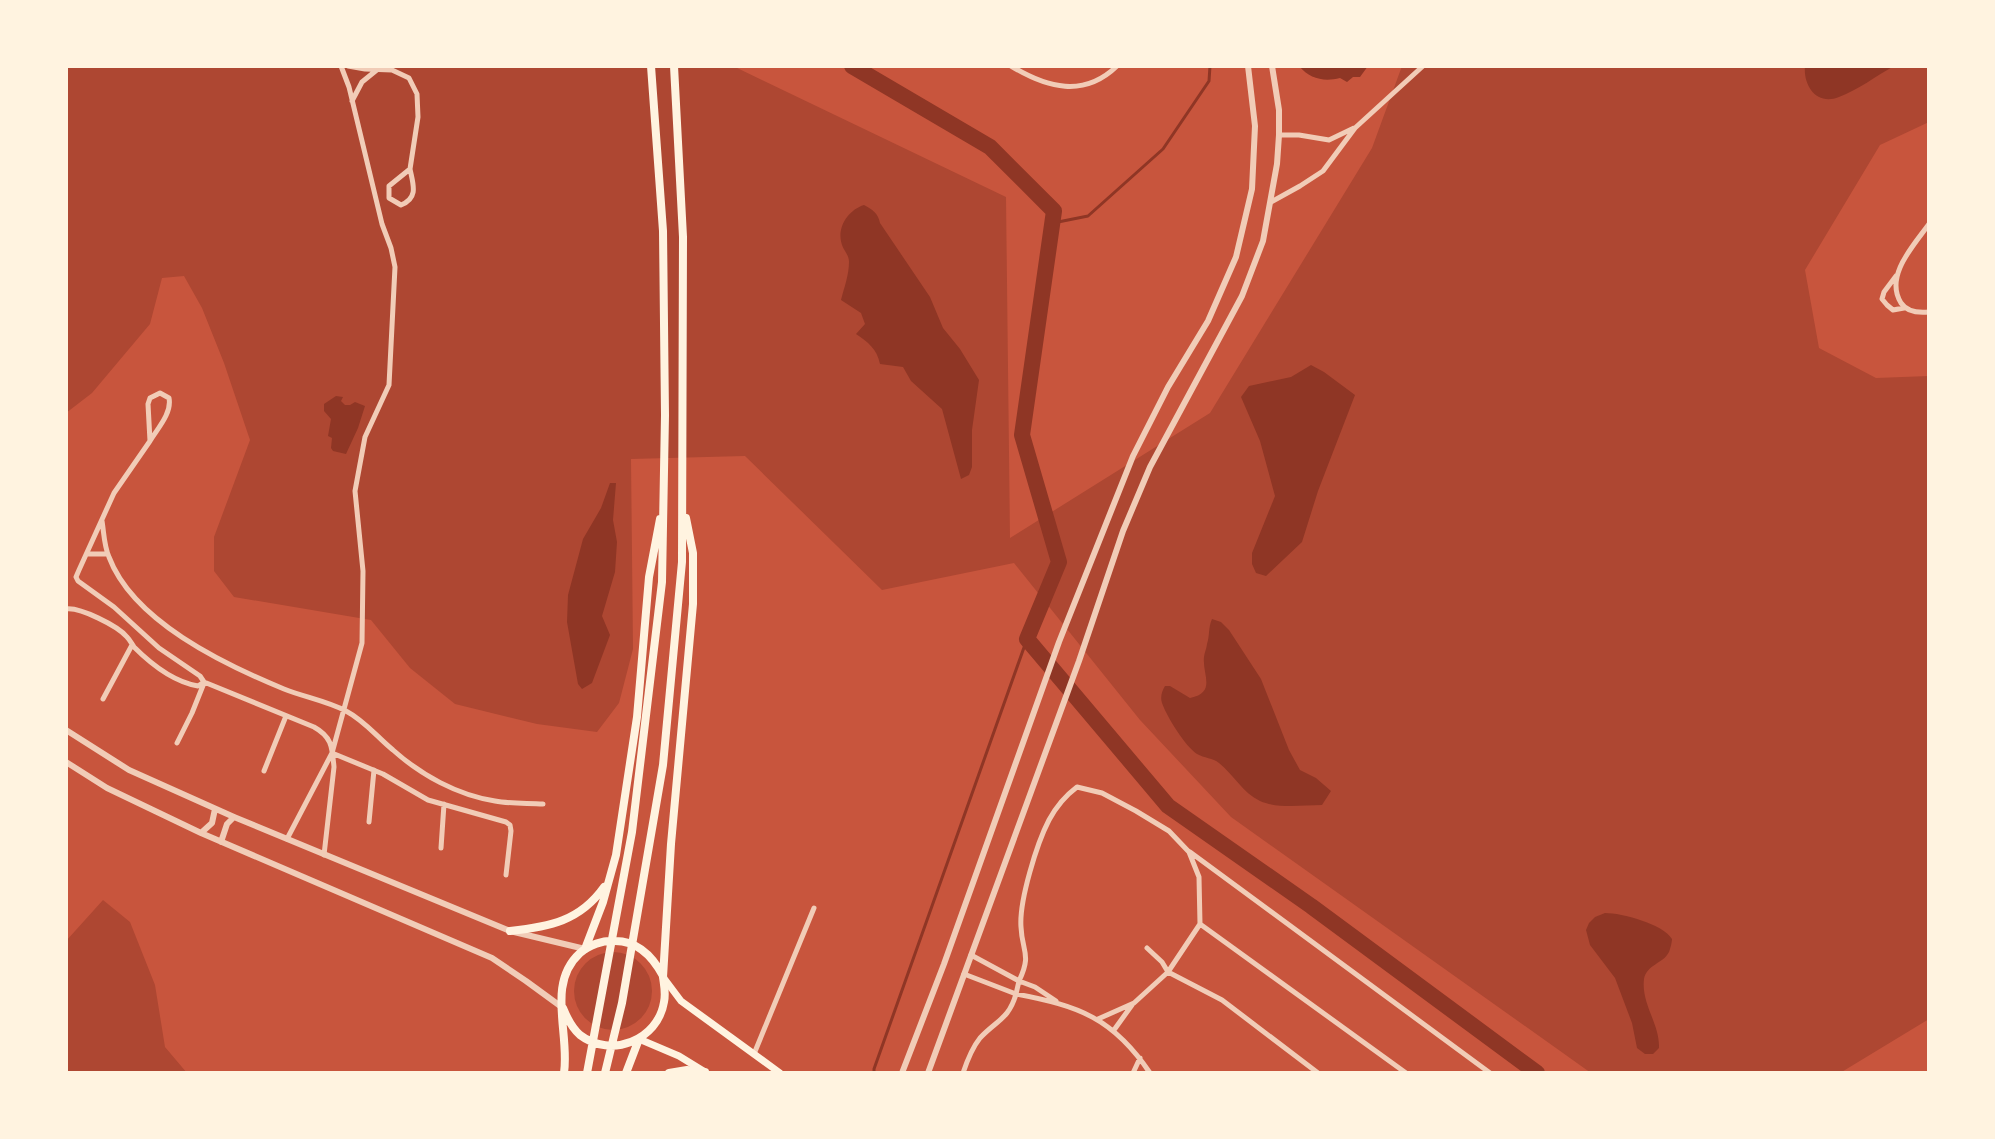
<svg xmlns="http://www.w3.org/2000/svg" width="1995" height="1139" viewBox="0 0 1995 1139" font-family="Signika,sans-serif">
  <style>
    .green { fill: #ae4732 }
    .water { fill: #8f3625 }
    .lines { fill: none; stroke-linecap: round; stroke-linejoin: round }
    .stream { stroke: #8f3625; stroke-width: 3 }
    .river { stroke: #8f3625; stroke-width: 16 }
    .minor { stroke: #f1ccb7; stroke-width: 5 }
    .tertiary { stroke: #f1ccb7; stroke-width: 6 }
    .secondary { stroke: #fff3e0; stroke-width: 7 }
    .trunk { stroke: #fff3e0; stroke-width: 8 }
  </style>
  <rect width="100%" height="100%" fill="#c8553d"/>
  <path class="green" d="M66,66H733L1006,197L1010,538L1210,413L1372,148L1402,66H1929V122L1880,145L1805,270L1819,348L1876,378L1929,376V1019L1840,1073H1591L1231,817L1140,720L1014,563L882,590L745,456L631,459L633,649L619,703L597,732L537,724L455,704L410,668L371,620L234,597L214,571V537L250,440L224,363L202,308L184,276L162,278L150,324L92,393L66,413Z
    M103,900L130,922L155,985L165,1047L187,1073H66V941Z
    M574 991a39 39 0 1 1 78 0a39 39 0 1 1-78 0Z"/>
  <path class="water" d="M1299,66H1368L1360,77H1353L1347,82L1340,78C1324,82 1310,79 1299,66Z
    M1805,66H1894C1876,76 1858,90 1839,97C1817,106 1803,86 1805,66Z
    M864,205C873,210 878,213 880,223L930,297L943,328L960,349L979,380L972,430V467L969,475L961,479L942,409L911,381L903,367L880,364C877,349 868,342 856,334L865,324L861,313L841,300C844,288 849,275 849,262C849,255 844,251 842,245C836,228 848,210 864,205Z
    M1311,365L1324,372L1355,395L1318,491L1302,542L1266,576L1256,573L1252,564V553L1275,496L1260,441L1241,397L1249,386L1291,377Z
    M336,396L343,397L341,401L345,405H350L355,402L365,406L358,428L346,454L333,451L331,448L332,438L328,436L331,419L324,411V404Z
    M610,483H616L613,520L617,542L615,572L602,616L610,635L592,683L582,689L578,684L567,622L568,595L583,539L601,508Z
    M1212,619L1221,622L1229,630L1261,679L1289,750L1300,770L1316,778L1331,791L1322,805C1303,805 1278,809 1260,801C1243,793 1234,775 1219,763C1213,758 1204,758 1197,754C1185,746 1167,717 1162,703C1160,697 1162,691 1165,686H1170L1190,698C1217,692 1202,675 1204,657C1205,650 1206,651 1207,644C1210,635 1208,628 1212,619Z
    M1605,913C1622,913 1663,924 1672,939C1672,942 1670,950 1669,952C1663,964 1647,964 1644,979C1641,1004 1660,1024 1659,1048L1653,1054H1645L1637,1048L1632,1023L1615,978L1590,945L1586,930L1589,923L1595,917Z"/>
  <g class="lines">
    <path class="stream" d="M1053,223L1088,216L1163,149L1209,81L1210,66
      M874,1073V1069L1027,639"/>
    <path class="river" d="M852,66L990,147L1054,211L1022,435L1059,562L1027,639L1168,806L1311,906L1537,1073"/>
    <path class="minor" d="M348,66L365,69L392,70L409,78L417,94L418,117L410,169L389,186V198L401,205C419,198 413,184 410,169
      M1011,66C1047,88 1084,98 1117,66
      M352,101L362,82L378,69
      M1279,135H1299L1329,140L1354,128
      M1271,202L1300,186L1323,171L1355,128L1423,66
      M1929,224C1914,245 1884,276 1901,303C1907,312 1919,313 1929,312
      M1896,276L1884,292L1882,299L1887,305L1893,310L1904,308
      M160,393L169,398C172,413 158,428 150,441L148,404L150,398Z
      M150,441L114,493L79,570L76,577L78,581L114,607L159,648L200,676L204,682L314,727C332,737 332,747 334,767L324,855
      M102,521C104,533 104,546 109,557C133,621 223,664 284,689C304,697 327,701 346,711C365,721 377,737 393,750C421,775 457,795 495,801C510,804 527,803 543,804
      M87,554H107
      M66,609C80,607 118,626 127,637C130,640 132,644 134,647C151,664 174,682 198,686L204,682
      M103,699L132,645
      M177,743L192,713L204,683
      M332,753L383,774L428,800L506,822L510,825L511,831L506,875
      M264,771L286,716
      M369,822L374,770
      M287,839L332,753L362,643L363,571L355,491L365,437L389,385L395,267L391,248L382,224L349,87L341,66
      M441,848L444,804
      M1190,852L1490,1073
      M1200,924L1406,1073
      M1147,948L1162,962L1168,972L1222,1000L1318,1073
      M964,974L1016,994L1019,981L971,955
      M1056,1001L1035,987L1019,981C1032,954 1022,952 1021,927C1019,901 1037,843 1049,820C1056,807 1065,796 1077,787L1102,793L1136,811L1169,831L1189,852L1199,877L1200,924L1168,972L1134,1003L1098,1019
      M1114,1030L1132,1005
      M754,1054L814,908
      M963,1073C967,1061 972,1048 980,1038C997,1020 1009,1019 1016,994C1079,1006 1113,1018 1150,1073
      M1133,1073L1140,1058"/>
    <path class="tertiary" d="M66,730L129,770L234,817L510,931L585,949
      M66,762L107,788L201,833L492,958L526,981L563,1008
      M201,833L212,823L215,809
      M221,842L227,824L234,817
      M902,1073L944,964L1059,642L1133,456L1168,387L1208,321L1236,257L1252,189L1255,126L1248,66
      M928,1073L1079,661L1123,531L1150,467L1242,296L1263,241L1277,164L1279,135V110L1272,66"/>
    <path class="secondary" d="M663,977L681,1001L780,1073
      M639,1039L679,1056L705,1072"/>
    <path class="trunk" d="M510,931C549,927 580,921 604,887
      M585,949L603,902L616,855L637,717L649,577L660,519
      M563,1008C567,1018 572,1028 580,1035C611,1059 658,1040 664,1002C666,993 664,985 663,977L671,844L693,604V553L686,518
      M564,1073C570,1033 546,984 580,953C589,945 603,940 615,941C638,941 653,957 663,976
      M587,1073L632,832L662,582L665,415L663,231L651,66
      M605,1073L622,1003L663,765L682,562L683,237L674,66
      M626,1073L639,1039
      M669,1073L687,1070L705,1072"/>
  </g>
  <rect width="1995" height="1139" fill="none" stroke="#fff3e0" stroke-width="136"/>
</svg>
